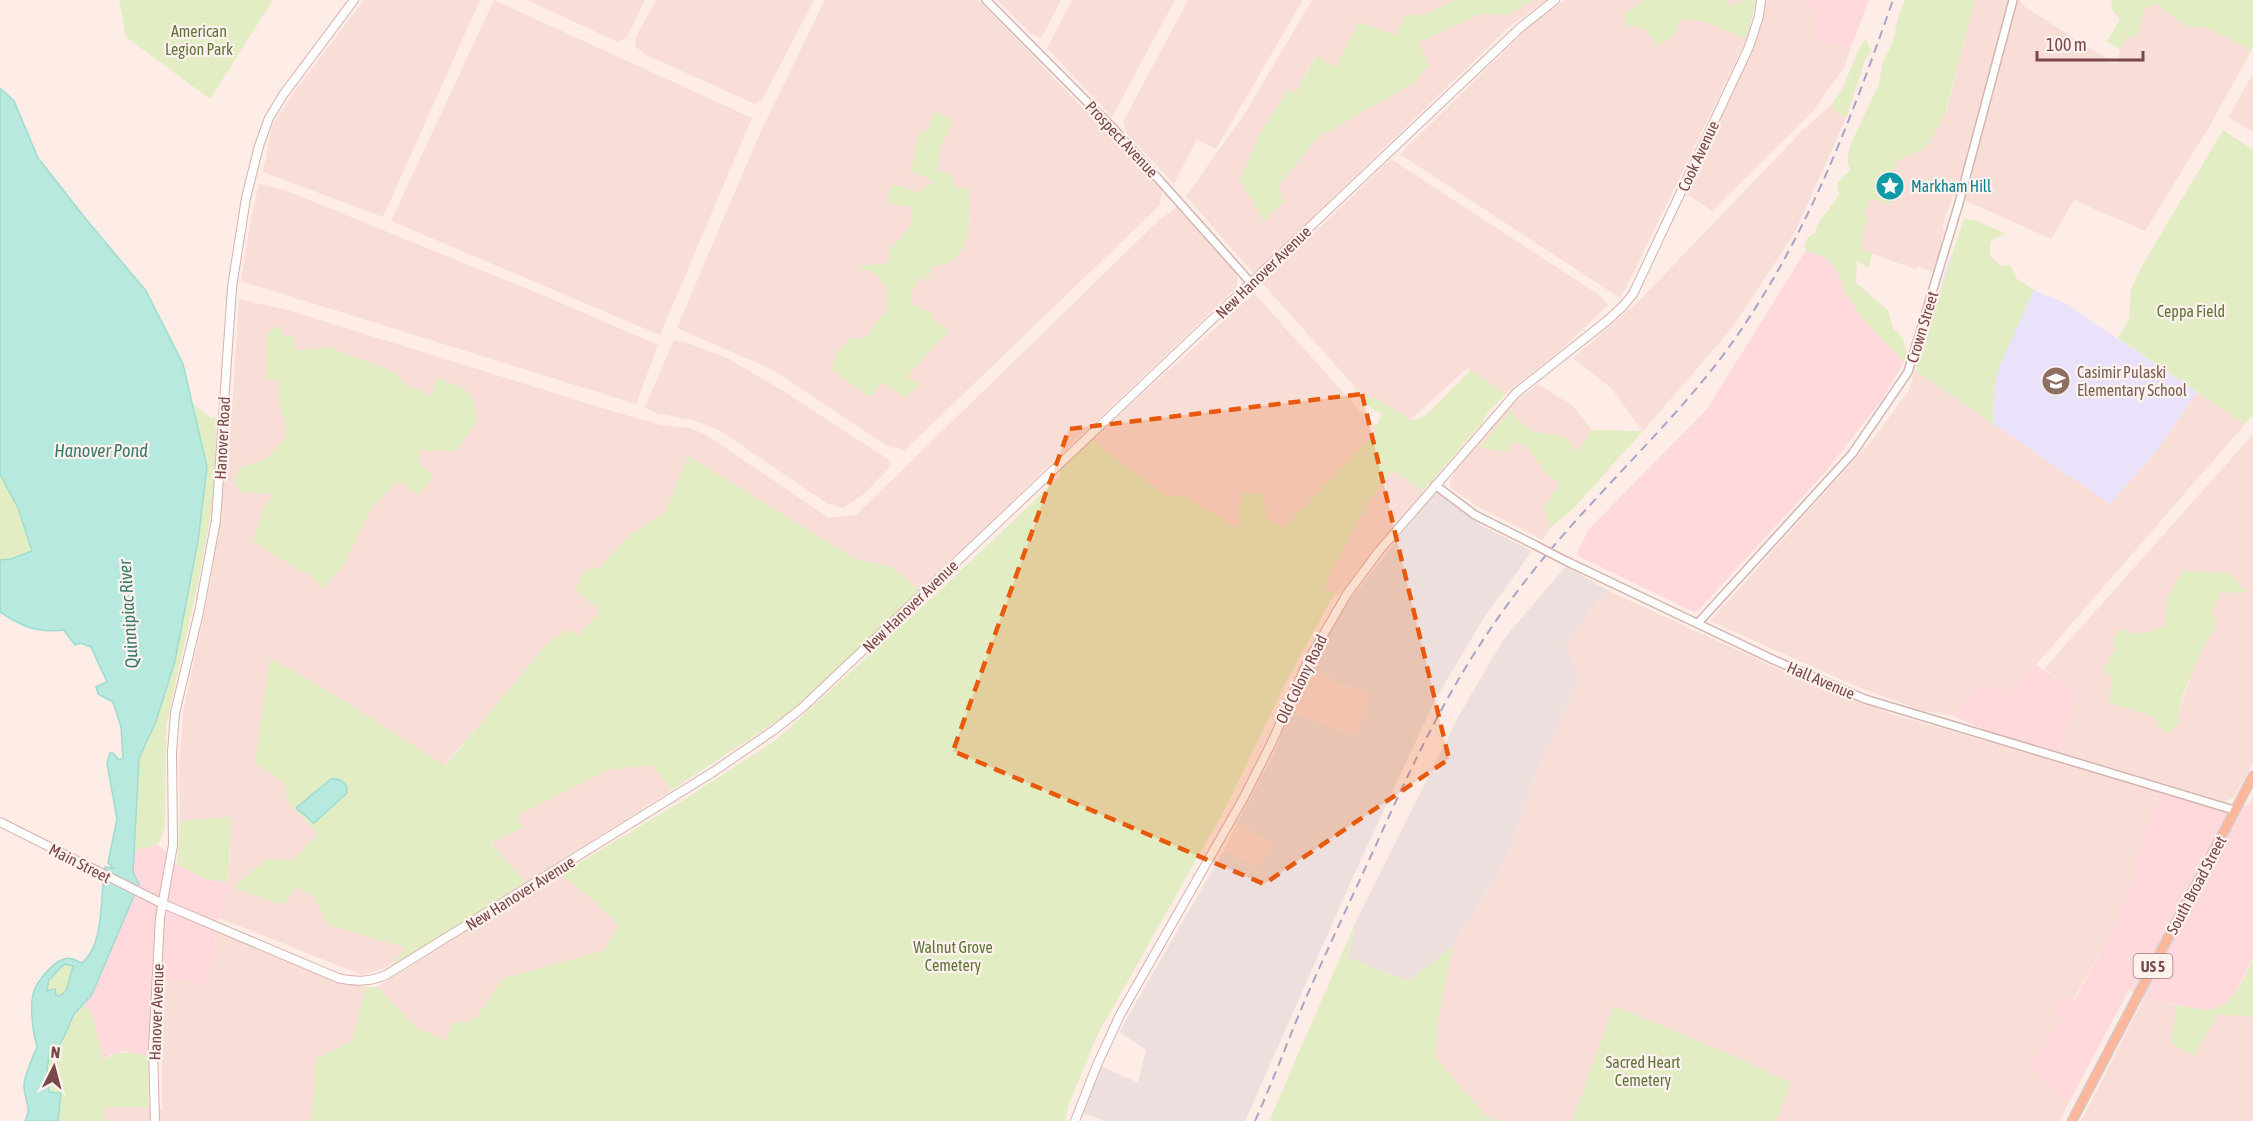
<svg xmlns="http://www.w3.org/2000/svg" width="2253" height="1121" viewBox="0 0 2253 1121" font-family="'Asap Condensed',sans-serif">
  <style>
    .residential { fill: #f8ded7; fill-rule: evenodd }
    .commercial { fill: #ffd9db }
    .industrial { fill: #ecdfdd }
    .education { fill: #e9e2fa }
    .green { fill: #e3edc3; fill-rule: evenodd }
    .water { fill: #b8e9df; stroke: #9edcd0; stroke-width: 1.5; fill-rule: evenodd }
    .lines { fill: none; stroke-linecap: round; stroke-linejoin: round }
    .tertiary-casing { stroke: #d6b4b0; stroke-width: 10 }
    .secondary-casing { stroke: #d9b1ad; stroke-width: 10 }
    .primary-casing { stroke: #d7c8c8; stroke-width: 11 }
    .tertiary { stroke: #fff; stroke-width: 7 }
    .secondary { stroke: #fff; stroke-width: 8 }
    .primary { stroke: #ffb79c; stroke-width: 8 }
    .rail { stroke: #aaa3c9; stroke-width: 2; stroke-dasharray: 9 6; stroke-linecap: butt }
    .tertiary-bridge-casing { stroke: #d6b4b0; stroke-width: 10; stroke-linecap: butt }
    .tertiary-bridge { stroke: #fff; stroke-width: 7 }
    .marked { fill: #e8590c; fill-opacity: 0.2; stroke: #e8590c; stroke-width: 4.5; stroke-dasharray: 12 8; stroke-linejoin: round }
    .labels { text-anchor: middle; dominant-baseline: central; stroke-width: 4.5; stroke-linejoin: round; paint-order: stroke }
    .shield { fill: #fff2ee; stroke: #a27b7a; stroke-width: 1.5 }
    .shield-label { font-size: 15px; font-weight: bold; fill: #7a4848 }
    .park-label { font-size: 16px; fill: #5f743a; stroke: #fff2ee }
    .street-label { font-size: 16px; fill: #7a4848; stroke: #fff2ee }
    .culture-label { font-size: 16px; fill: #0d838f; stroke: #fff2ee; text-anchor: start }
    .education-label { font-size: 16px; fill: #785e54; stroke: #fff2ee; text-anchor: start }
    .water-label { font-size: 18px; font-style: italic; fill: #38796c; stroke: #fff2ee }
  </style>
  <rect width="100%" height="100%" fill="#feece6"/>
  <path class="residential" d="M364,0H480L383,217L263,172L272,126L295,91Z
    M494,0L752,118L660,335L391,221Z
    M527,0H645L627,37L618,42Z
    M656,0H814L762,100L755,104L646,55L635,46L636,37Z
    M825,0H978L1162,190L1160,205L905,450L887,446L773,370L677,328L760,133ZM935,111L953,122L940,148L937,171L958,190L969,188L970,216L966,242L932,267L921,278L913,289L910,305L937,325L948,327L946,334L905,377L883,382L850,339L864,340L887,309L888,288L873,272L858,266L890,263L889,251L911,225L914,207L905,187L917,193L936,180L929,127Z
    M997,0H1061L1041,39L1031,33Z
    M1072,0H1175L1112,117L1047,48Z
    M1188,0H1303L1216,149L1197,139L1174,184L1127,134L1123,122Z
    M1312,0H1455L1423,15H1406L1395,35L1335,68L1315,55L1296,93L1278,186L1317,138L1415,82L1429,65L1417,43L1480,14L1509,15L1532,0H1547L1511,25L1254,274L1186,196L1242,118Z
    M1565,0H1756L1748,36L1631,278L1620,298L1400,154L1534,22Z
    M1765,0H1807V9L1818,13L1812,42L1851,47L1845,66L1813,111L1712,211L1687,194L1735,88L1763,14Z
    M1975,0H2019L2025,7L2115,64L2126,36L2136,38L2145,9L2156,4L2186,26L2203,27L2229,37L2251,51L2209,127L2145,231L2074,200L2051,239L1953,195L1942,227L1944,232L1934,274L1919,266L1915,269L1862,250V238L1867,217L1864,216L1871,198L1889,205L1886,188L1898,160L1925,149L1946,113Z
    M2253,74V132L2228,117Z
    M1832,104L1837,114L1847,116L1794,234L1732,328L1643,431L1611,388L1573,358L1638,302L1801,132Z
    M1391,159L1599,295L1608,305L1563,348L1506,394L1467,368L1410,420L1378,399L1364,397L1262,283Z
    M259,184L287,191L552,299L658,345L636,404L241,281L251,218Z
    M1177,207L1237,272V287L919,590L891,567L855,559L688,456L665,513L628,536L600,568L576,591L601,610L579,635L547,644L444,766L338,697L270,658L287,801L318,834L293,860L266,859L296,887L313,896L329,925L407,948L388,967L362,975L219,918L229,875L231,817L180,821L179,768L183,713L211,581L232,411L239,299L291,311L615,412L662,425L689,428L705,434L829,518L856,515L1159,220Z
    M1254,293L1378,431L1283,528L1240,505L1238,529L1183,496H1167L1092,440Z
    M674,340L688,343L727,358L782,390L889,460L890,467L864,494L843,508L828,504L719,430L696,421L656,413L645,407Z
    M1915,370L2110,504L2157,450L2197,392L2245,424L2007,698L1980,682L1953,716L1924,711L1865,690L1710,621L1874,438L1909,390Z
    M1538,384L1573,406L1592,430L1579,453L1564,437L1533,431L1515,417L1513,442L1525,445L1547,475L1560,482L1544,509L1551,527L1543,540L1477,506L1450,487V482L1456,470L1511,405Z
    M2253,434V763L2234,798L2223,801L2058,752L2075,704V690L2044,669ZM2229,573L2246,593L2220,592L2212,613L2217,624L2197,658L2180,708L2178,721L2161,729L2154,717L2109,703L2112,677L2103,670L2116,649L2120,629L2135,634H2147L2165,625L2167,599Z
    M1393,470L1425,492L1338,596L1323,587L1372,496Z
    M1607,590L1778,669L1897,716L2163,790L2141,841L2134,877L2116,923L2072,1002L2032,1064L2046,1087L2069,1102L2060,1121H1776L1791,1083L1727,1053L1615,1006L1572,1121H1495L1484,1114L1436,1058L1437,1024L1453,946L1505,861L1542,758L1580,679L1565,643Z
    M1312,668L1340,684L1371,693L1356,736L1291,712Z
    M651,765L672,790L526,883L491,843L522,829L516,816L608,770Z
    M1237,823L1273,843L1259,868L1224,850Z
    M560,874L595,902L619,926L603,952L504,978L474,1020L447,1040L418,1029L377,987Z
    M217,932L293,964L366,987L352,1041L316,1059L312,1121H104L106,1107L146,1106L162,1110V976L208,985Z
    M2144,998L2177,1005L2171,1043L2194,1055L2218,1014L2253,1017V1121H2081Z"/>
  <path class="commercial" d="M1807,0H1869L1851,47L1812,42L1818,13L1807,9Z
    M1806,250L1828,259L1836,269L1846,293L1860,315L1904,362L1883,398L1828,469L1696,613L1576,555L1589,529L1707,409Z
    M2036,665L2075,690V704L2058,752L1992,733L1953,716L1980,682L2007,697Z
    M2162,793L2219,810L2249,805L2253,796V957L2239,986L2228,1002L2221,1008L2206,1010L2144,998L2129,990L2069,1102L2046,1087L2031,1064L2062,1018L2053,1013L2062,997L2075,999L2116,923L2134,877L2141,841Z
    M158,844L177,864L204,879L228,882L219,918L208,985L162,977L161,1048L148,1056L126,1051L110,1055L104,1060L91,1012L84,1005L92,994L139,884L133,872L134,850Z"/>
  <path class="industrial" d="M1436,490L1480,525L1532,551L1483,619L1435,700L1357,868L1245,1121H1103L1084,1113L1101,1066L1138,1083L1146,1050L1119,1032L1224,850L1259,868L1273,844L1237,823L1273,755L1291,712L1356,736L1371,693L1340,684L1312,668L1339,614Z
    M1566,566L1607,590L1565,643L1580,679L1542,758L1505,861L1453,946L1409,982L1348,958L1356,921L1457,719L1503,640Z"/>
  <path class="education" d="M1950,256L2065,303L2197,392L2157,450L2110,504L1915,370Z"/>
  <path class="green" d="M119,0H273L210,99L126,37Z
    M1455,0H1532L1509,15L1480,14L1418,43L1429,65L1415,82L1317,138L1278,186L1283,202L1264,222L1240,180L1260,133L1288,90L1296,93L1316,55L1335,68L1359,22L1395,35L1406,15H1423Z
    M1643,0H1727V5L1741,3L1742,0H1756L1746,39L1704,21L1681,19L1672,38L1657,45L1644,28L1627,26L1624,15Z
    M1905,0H1975L1945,114L1925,149L1898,160L1886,188L1896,193L1889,205L1871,198L1864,215L1867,217L1862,238V250L1872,253L1869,268L1857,261L1856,283L1888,310L1893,328L1902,337L1907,352L1904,362L1861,317L1846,293L1836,269L1828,259L1806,250L1804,245L1808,237L1815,233L1817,225L1839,195L1837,183L1850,170L1847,160L1851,143L1879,84L1883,61L1892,44L1899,15Z
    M2112,0H2253V47L2251,51L2231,39L2203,27L2186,26L2156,4L2145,9L2136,38L2126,36L2121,50L2107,41L2120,19L2111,9Z
    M1866,39L1871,51L1865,60L1847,116L1837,114L1832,104L1842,89L1861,45Z
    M935,111L953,122L940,148L937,171L951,175L958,190L969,188C970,207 972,246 954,259C949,264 938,265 932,267L928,279L920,278L913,289L910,304L930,312L937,324L949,328L946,334L906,377L921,384L905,398L883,382L870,397L832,370L835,356L850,338L864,339L887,309L888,288L873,272L856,266L889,263V251L911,225L913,207L887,203L891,185L905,187L917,193L935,181L911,172L918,136L929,127Z
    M2223,130L2253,150V416L2245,424L2118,338L2129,319L2131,289L2143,264Z
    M1964,218L1977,221L2005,233L1990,242V256L2001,266L2010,265L2017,279L2034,290L1998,370L1994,392L1993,424L1915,370Z
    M275,326L280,327L284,337L293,335L296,351L328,347L395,372L403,383L431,396L437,378C469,391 473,386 477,422L456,451L420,450L419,462L433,477L418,495L398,480L371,509L344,565L322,589L308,572L300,571L253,541L264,507L275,494L240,492L234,480L240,468L265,459L285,439L286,424L280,407L278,380L267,379V335Z
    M1471,370L1506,394L1487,413L1482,423L1423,491L1393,470L1372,496L1323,586L1335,593L1285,684L1227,805L1097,1036L1069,1104L1065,1121H312L316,1059L352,1041L366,987H377L418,1029L446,1040L452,1024L474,1020L504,978L603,951L619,925L595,902L560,874L682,801L776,740L934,596L1060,476V471L1092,440L1167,496H1183L1238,528L1240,505L1244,492L1264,494L1266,519L1283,528L1377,431L1372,425L1378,424L1381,414L1368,406L1354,390V387L1364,397L1378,399L1410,420L1418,419L1427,414Z
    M193,404L211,418L217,419L214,497L200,574L166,726L165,824C161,847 156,846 134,850L139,758L155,724L175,661L198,541L207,467Z
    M1511,410L1515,417L1533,431L1564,437L1578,452L1592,430L1643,431L1573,509L1551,527L1544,509L1560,482L1547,475L1525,445L1513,442L1506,452L1479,448Z
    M688,456L855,559L891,567L919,590L798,707L672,790L651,765L608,770L516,816L523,828L491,843L526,883L399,964H392L406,948L329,925L313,896L297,887L284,905L233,888L266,859L293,860L318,834L287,801L285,783L255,763L270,658L338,697L445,766L547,644L568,630L579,635L600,610L575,591L585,570L600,568L628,536L665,513ZM339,779L347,789L330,810L313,823L296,808Z
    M0,474L18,508L32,551L11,559L0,560Z
    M2182,571L2229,573L2247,593L2220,592L2212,613L2217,623C2205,645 2175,699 2179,723L2169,733L2161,729L2154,717L2109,703L2112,677L2103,670L2115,649L2113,639L2120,629C2141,636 2145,635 2165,625L2167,599Z
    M231,817L228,882L204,879L177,864L180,821Z
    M1356,921L1348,958L1409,981L1453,946L1437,1024L1436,1058L1484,1114L1495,1121H1269Z
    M2253,957V1017L2218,1014L2194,1056L2171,1043L2177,1005C2186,1006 2196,1009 2205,1010C2233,1011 2244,978 2253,957Z
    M65,964L73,966L66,991L59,997L56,995V990L46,992L49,979C56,975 57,968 65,964Z
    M84,1005L91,1012L104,1060C119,1050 131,1051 148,1056L149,1107H106L104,1121H58L59,1117C52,1099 40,1067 50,1049C53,1044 61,1041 64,1036C72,1026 73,1014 84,1005Z
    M1614,1006L1727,1053L1791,1083L1776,1121H1572Z"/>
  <path class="water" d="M0,88L14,101L38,158L85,218L146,291L183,364L207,467L198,541L175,661L155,724L139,758L133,872L139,884L92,994C87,1001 80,1007 75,1013C68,1025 66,1038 56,1049H50L47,1069L49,1092L61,1093L58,1121H25C33,1108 23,1097 24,1084C26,1071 32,1059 37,1047C33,1033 31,1014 32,1000C33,985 50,964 64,959C71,957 76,960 82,963C105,945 100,894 105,867L114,868L108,863L117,819L107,763L110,753H113L119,760L123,758L121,727L113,702L98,694L96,687L107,682L91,647L80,643L75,645L64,630C37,633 23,627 0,612V560L11,559L32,551L18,508L0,474ZM65,964L73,966L66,991L59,996L56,995L55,989L47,991L49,979C56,975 58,968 65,964Z
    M331,779C340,778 348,783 347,793L314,823L296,808Z"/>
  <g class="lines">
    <g class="tertiary-casing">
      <path id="tertiary" d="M986,0L1113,128L1251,283
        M1435,485L1475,515L1535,545
        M1566,561L1774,660L1865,699L2234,810
        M1698,623L1852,454L1908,372L1959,203L2013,0"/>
    </g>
    <g class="secondary-casing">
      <path id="secondary" d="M0,822L161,903L338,978C356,982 369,982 386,975L713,772L774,730L802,708L1521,27L1555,0
        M155,1121L153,1049L160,918L173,845L172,752L175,713L199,612L216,520L232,287L246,198L259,146L269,118L283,95L354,0
        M1075,1121L1097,1065L1120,1015L1243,799L1271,744L1308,661L1347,594L1379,551L1516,393L1608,320L1623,306L1633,294L1749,47L1759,16L1761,0"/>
    </g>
    <g class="primary-casing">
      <path id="primary" d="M2072,1121L2253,776"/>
    </g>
    <use href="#tertiary" class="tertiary"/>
    <use href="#secondary" class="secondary"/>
    <use href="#primary" class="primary"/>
    <path class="rail" d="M1255,1121C1273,1081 1288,1040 1305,1000C1328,948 1352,897 1376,845C1408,774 1441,703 1485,637C1516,590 1552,546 1591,504C1635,456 1681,410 1721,358C1803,248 1848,128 1893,0"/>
    <g class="tertiary-bridge-casing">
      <path id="tertiary-bridge" d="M1535,545L1566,561"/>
    </g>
    <use href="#tertiary-bridge" class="tertiary-bridge"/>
  </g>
  <path class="marked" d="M1362,394L1449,759L1264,884L953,751L1069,429Z"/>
  <defs>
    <g id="sight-disc" transform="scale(1.5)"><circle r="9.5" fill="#0f9aa8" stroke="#fff2ee"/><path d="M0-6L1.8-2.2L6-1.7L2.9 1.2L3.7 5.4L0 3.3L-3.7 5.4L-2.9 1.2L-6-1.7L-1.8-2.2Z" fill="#fff"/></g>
    <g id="school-disc" transform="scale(1.5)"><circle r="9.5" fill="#8d6e63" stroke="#fff2ee"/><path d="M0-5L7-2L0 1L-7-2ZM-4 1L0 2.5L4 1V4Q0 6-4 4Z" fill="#fff"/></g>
  </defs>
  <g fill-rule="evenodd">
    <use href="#sight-disc" x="1890" y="186"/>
    <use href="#school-disc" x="2056" y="381"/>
  </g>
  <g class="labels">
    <rect class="shield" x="2133.5" y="954" width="39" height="24" rx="4.5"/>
    <g class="shield-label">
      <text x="2153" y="966">US 5</text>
    </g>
    <g class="park-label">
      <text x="199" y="31">American<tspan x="199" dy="18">Legion Park</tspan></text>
      <text x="2191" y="311">Ceppa Field</text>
      <text x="953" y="947">Walnut Grove<tspan x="953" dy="18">Cemetery</tspan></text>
      <text x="1643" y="1062">Sacred Heart<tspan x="1643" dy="18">Cemetery</tspan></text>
    </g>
    <g class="street-label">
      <text transform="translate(1122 139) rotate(47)">Prospect Avenue</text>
      <text transform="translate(1698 156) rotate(-65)">Cook Avenue</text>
      <text transform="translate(1263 272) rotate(-44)">New Hanover Avenue</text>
      <text transform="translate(1922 327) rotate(-73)">Crown Street</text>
      <text transform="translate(222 438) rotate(-87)">Hanover Road</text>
      <text transform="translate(910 606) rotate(-44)">New Hanover Avenue</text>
      <text transform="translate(1301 679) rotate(-64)">Old Colony Road</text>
      <text transform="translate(1821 680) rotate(23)">Hall Avenue</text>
      <text transform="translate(80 863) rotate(27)">Main Street</text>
      <text transform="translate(2196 885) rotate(-62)">South Broad Street</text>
      <text transform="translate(520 893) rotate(-32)">New Hanover Avenue</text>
      <text transform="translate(156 1012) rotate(-88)">Hanover Avenue</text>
    </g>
    <g class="culture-label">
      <text x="1911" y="186">Markham Hill</text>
    </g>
    <g class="education-label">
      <text x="2077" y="372">Casimir Pulaski<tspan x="2077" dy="18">Elementary School</tspan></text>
    </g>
    <g class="water-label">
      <text x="101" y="450">Hanover Pond</text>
      <text transform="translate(128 614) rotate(-94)">Quinnipiac River</text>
    </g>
  </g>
  <g transform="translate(54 1067) rotate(6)" stroke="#fff2ee" stroke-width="4.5" paint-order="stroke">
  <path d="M0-4.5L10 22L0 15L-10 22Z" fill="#7a4848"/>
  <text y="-9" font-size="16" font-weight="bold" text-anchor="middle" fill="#7a4848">N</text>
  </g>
  <path d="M2037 51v9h106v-9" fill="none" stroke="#7a4848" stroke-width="3"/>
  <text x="2046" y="51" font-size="18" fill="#7a4848" stroke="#fff2ee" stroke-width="4.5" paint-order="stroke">100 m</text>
</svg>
